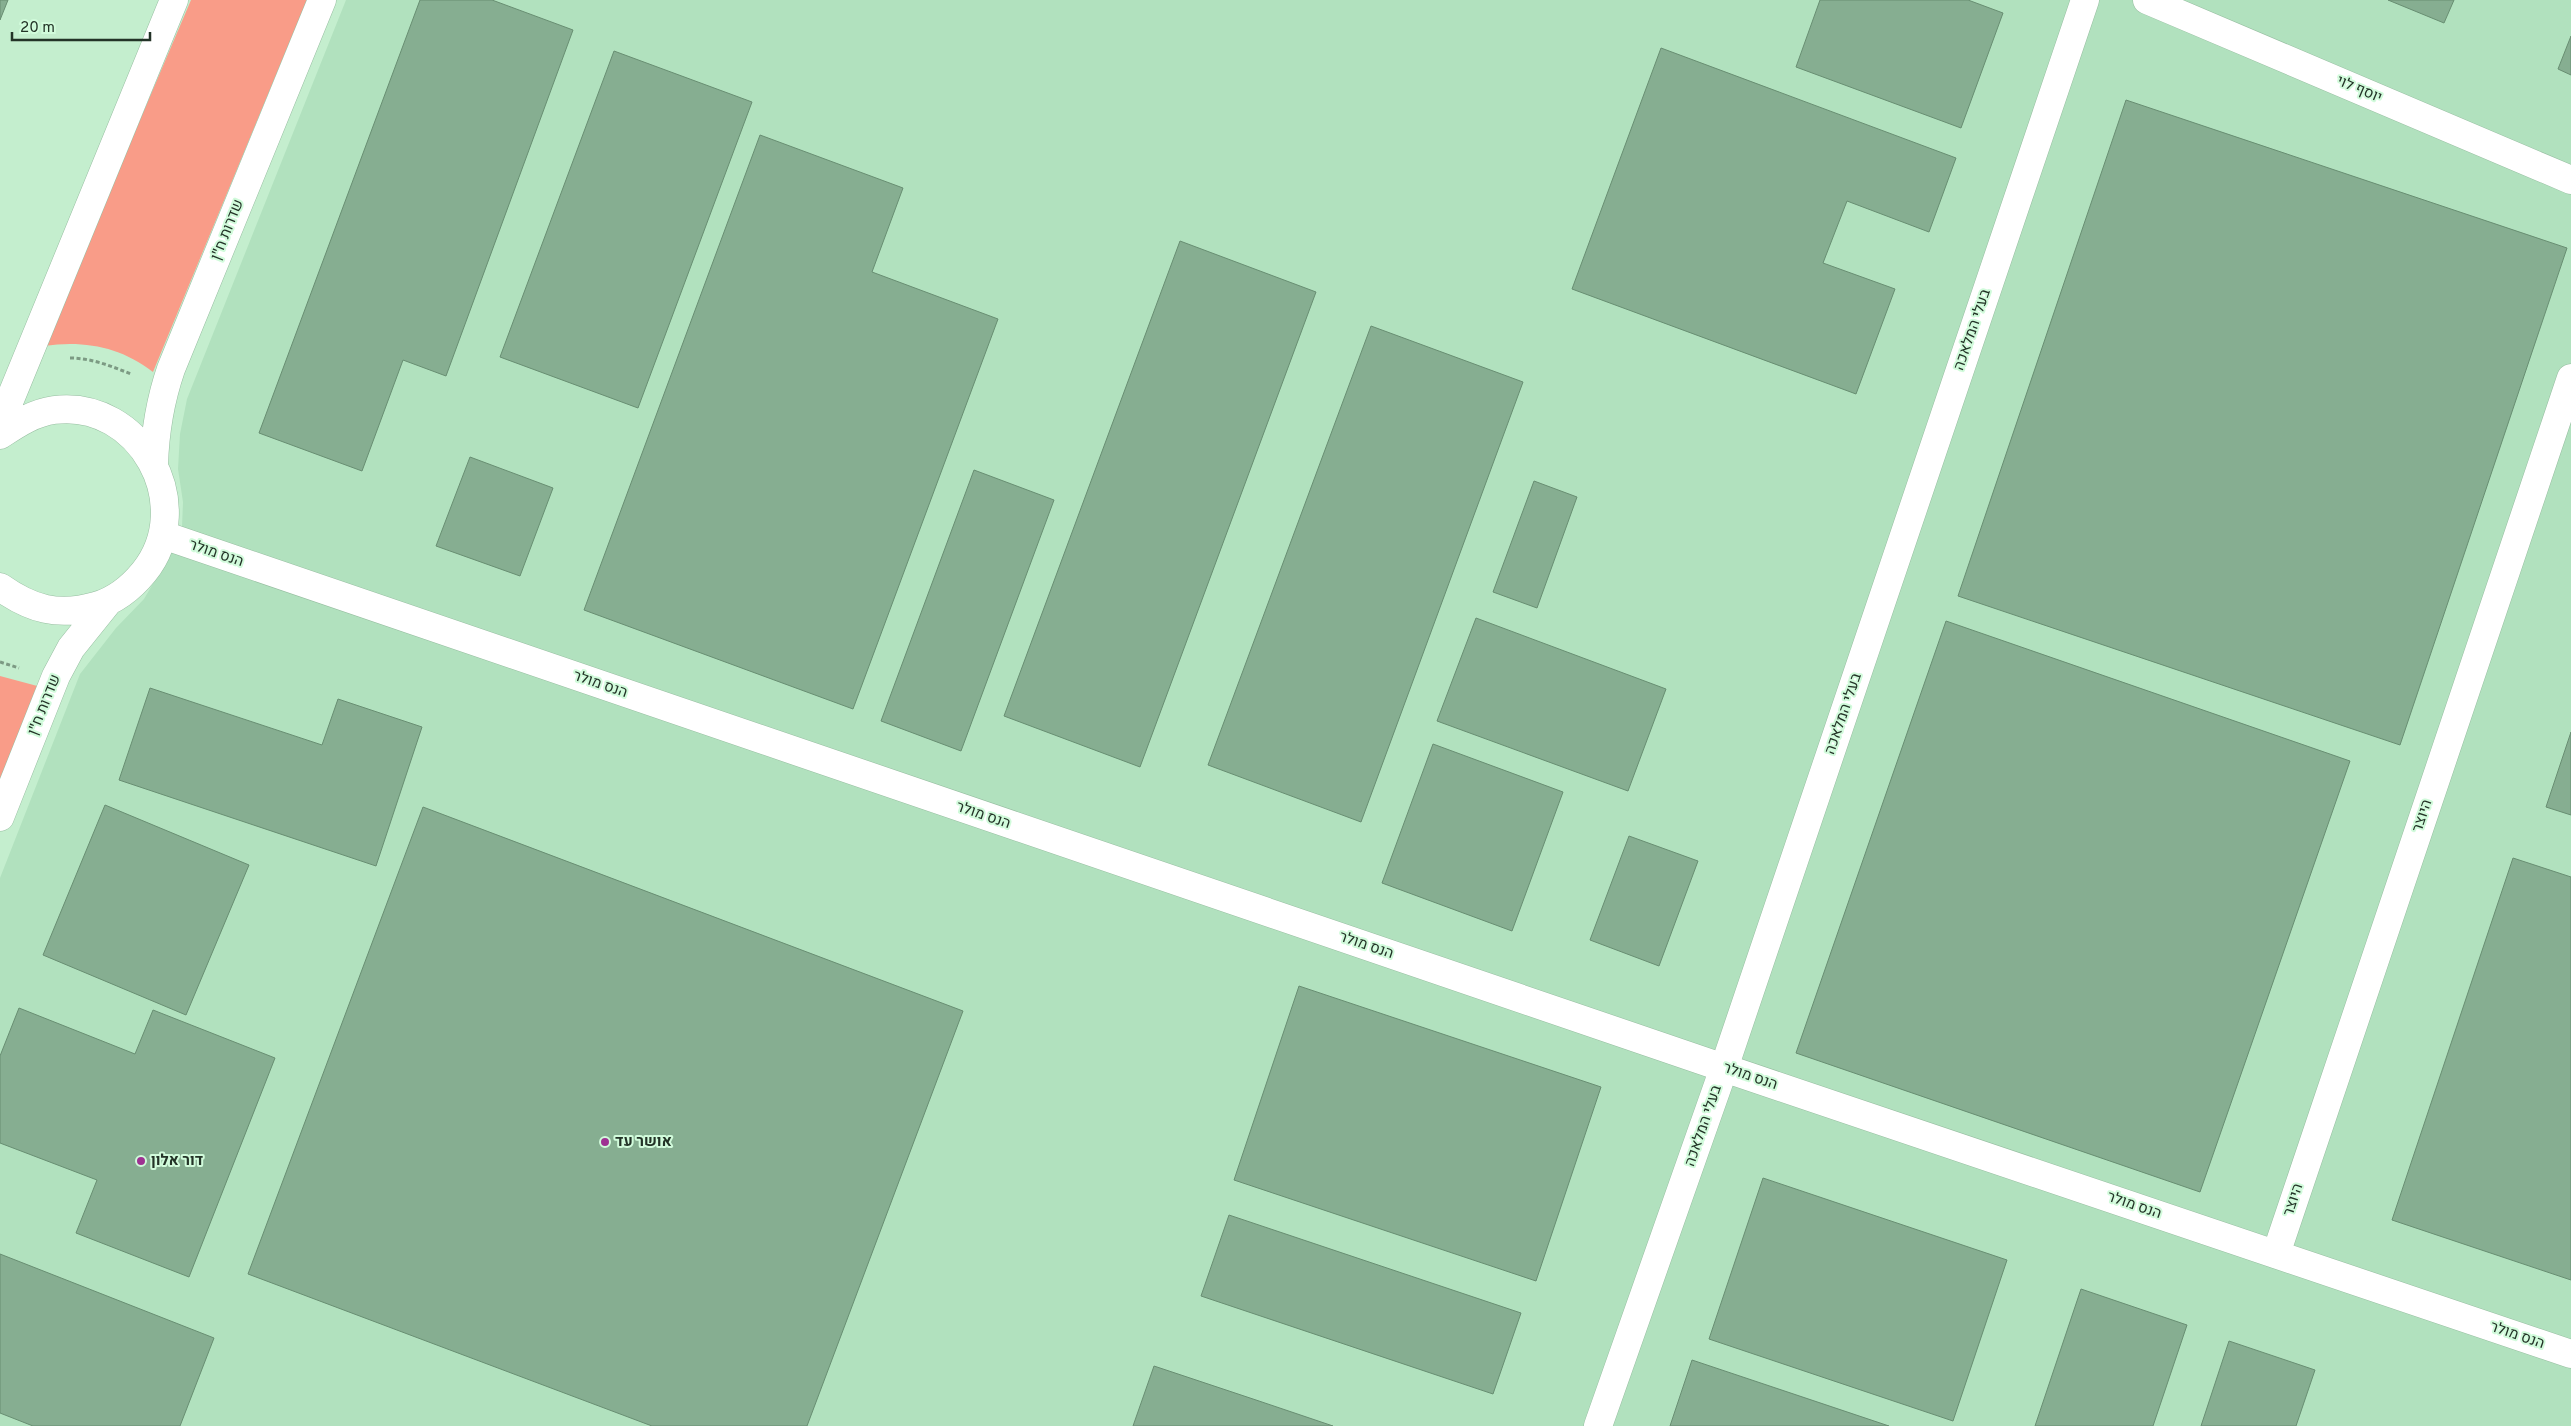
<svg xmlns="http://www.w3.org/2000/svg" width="2571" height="1426" viewBox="0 0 2571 1426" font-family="Overpass,Heebo,sans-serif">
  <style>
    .built { fill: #b1e1be }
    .green { fill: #f99c88 }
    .building { fill: #86ae91; stroke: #688e72 }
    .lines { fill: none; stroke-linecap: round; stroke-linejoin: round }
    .minor-casing { stroke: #97bea1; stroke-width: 29 }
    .tertiary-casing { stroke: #97bea1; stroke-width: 29 }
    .path { stroke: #7c9a83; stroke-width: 3; stroke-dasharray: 4 2.5; stroke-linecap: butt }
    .minor { stroke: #fff; stroke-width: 28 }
    .tertiary { stroke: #fff; stroke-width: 28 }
    .poi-dot { fill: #9e3292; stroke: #d1fbdb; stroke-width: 2 }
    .labels { text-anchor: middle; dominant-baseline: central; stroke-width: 4; stroke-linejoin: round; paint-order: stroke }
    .street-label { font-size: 15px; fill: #233327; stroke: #d1fbdb }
    .poi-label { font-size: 15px; font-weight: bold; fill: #233327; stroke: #d1fbdb; text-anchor: start }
  </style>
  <rect width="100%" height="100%" fill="#c4eece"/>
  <path class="built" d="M346,0H2571V1426H0V878L80,674L116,628L144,599L165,563L182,527L183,502L178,469L180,434L187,399Z"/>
  <path class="green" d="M191,0H307L153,372C121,347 84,340 44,346Z
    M0,676L41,687L0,787Z"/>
  <path class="building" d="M0,0H8L0,20Z
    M420,0H492L573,30L446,376L403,360L362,471L259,433Z
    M1820,0H1968L2003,13L1961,128L1796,67Z
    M2388,0H2454L2444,23Z
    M2571,36V75L2558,69Z
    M1661,48L1956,158L1929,232L1847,201L1823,263L1895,289L1856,394L1572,289Z
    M614,51L752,102L638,408L500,357Z
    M2126,100L2567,248L2400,745L1958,596Z
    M760,135L903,188L872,272L998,319L853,709L584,610Z
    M1180,241L1316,292L1140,767L1004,716Z
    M1371,326L1523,382L1361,822L1208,765Z
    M470,457L553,488L520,576L436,546Z
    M974,470L1054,500L961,751L881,721Z
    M1534,481L1577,497L1537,608L1493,592Z
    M1476,618L1666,689L1628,791L1437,721Z
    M1946,621L2350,761L2200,1192L1796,1053Z
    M150,688L322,745L338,699L422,727L376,866L119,780Z
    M2571,732V815L2546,807Z
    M1433,744L1563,792L1512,931L1382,883Z
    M105,805L249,865L186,1015L43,955Z
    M423,807L963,1011L807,1426H652L248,1274Z
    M1629,836L1698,861L1659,966L1590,940Z
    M2513,858L2571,877V1280L2392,1220Z
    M1299,986L1601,1087L1536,1281L1234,1180Z
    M19,1008L135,1054L153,1010L275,1058L189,1277L76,1233L97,1180L0,1143V1056Z
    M1763,1178L2007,1260L1953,1421L1709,1339Z
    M1229,1215L1521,1313L1493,1394L1201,1296Z
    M0,1254L214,1338L180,1426H33L0,1413Z
    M2081,1289L2187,1325L2153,1426H2035Z
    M2229,1341L2315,1370L2296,1426H2201Z
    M1692,1360L1889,1426H1670Z
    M1154,1366L1256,1400L1333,1426H1133Z"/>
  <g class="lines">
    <g class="minor-casing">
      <path id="minor" d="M2147,0L2571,180
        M163,535L1724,1068L2571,1354
        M2276,1254L2571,378
        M1598,1426L1724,1068L2085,0"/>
    </g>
    <g class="tertiary-casing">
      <path id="tertiary" d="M0,424L174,0
        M0,435C17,424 33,413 54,410C140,399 198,505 144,572C131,588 116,600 96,606C58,617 31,609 0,587
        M154,465C155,431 160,401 171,369L322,0
        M0,817L56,676L71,648L108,602"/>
    </g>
    <path class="path" d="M70,358C91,358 111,366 131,374
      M0,662L19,668"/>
    <use href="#minor" class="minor"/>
    <use href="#tertiary" class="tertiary"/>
  </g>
  <g class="poi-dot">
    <circle cx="605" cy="1142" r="5"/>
    <circle cx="141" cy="1161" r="5"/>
  </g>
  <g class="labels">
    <g class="street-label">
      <text transform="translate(2359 90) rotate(23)">יוסף לוי</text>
      <text transform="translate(228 230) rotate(-68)">שדרות ח"ן</text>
      <text transform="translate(1973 330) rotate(-71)">בעלי המלאכה</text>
      <text transform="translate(216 554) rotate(19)">הנס מולר</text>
      <text transform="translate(600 685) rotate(19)">הנס מולר</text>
      <text transform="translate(45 705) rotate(-68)">שדרות ח"ן</text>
      <text transform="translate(1844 714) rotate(-71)">בעלי המלאכה</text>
      <text transform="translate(983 816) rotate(19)">הנס מולר</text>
      <text transform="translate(2423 816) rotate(-71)">היוצר</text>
      <text transform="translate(1366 946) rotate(19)">הנס מולר</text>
      <text transform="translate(1750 1077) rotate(19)">הנס מולר</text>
      <text transform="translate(1704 1126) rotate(-71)">בעלי המלאכה</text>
      <text transform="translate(2294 1200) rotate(-71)">היוצר</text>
      <text transform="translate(2134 1206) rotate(19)">הנס מולר</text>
      <text transform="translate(2517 1336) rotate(19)">הנס מולר</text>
    </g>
    <g class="poi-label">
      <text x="615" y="1142">אושר עד</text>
      <text x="151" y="1161">דור אלון</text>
    </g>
  </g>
  <path d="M12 32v8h138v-8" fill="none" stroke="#233327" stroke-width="2.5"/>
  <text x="20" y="32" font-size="15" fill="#233327" stroke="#d1fbdb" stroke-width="4" paint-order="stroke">20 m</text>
</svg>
